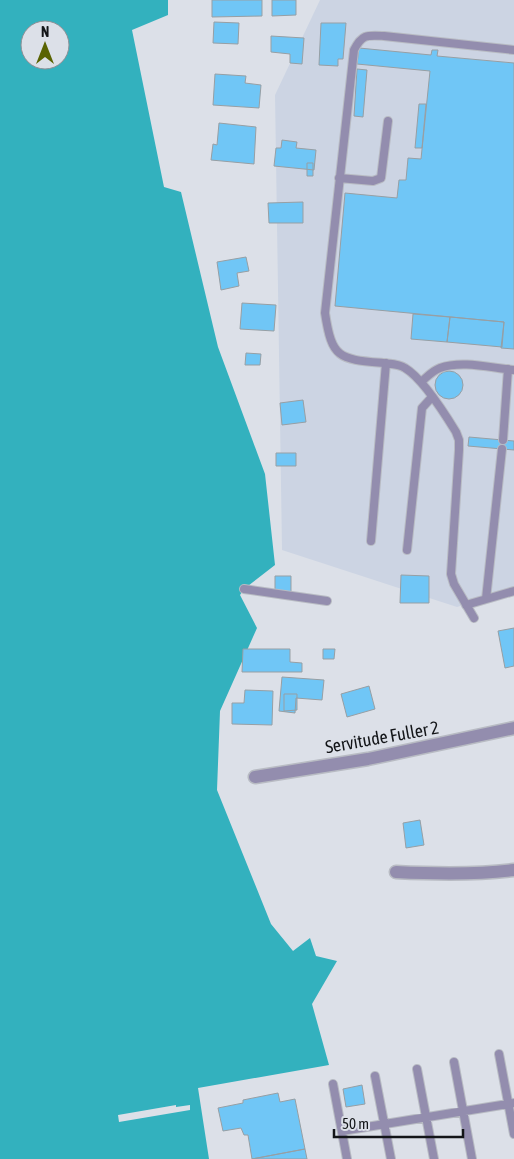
<svg xmlns="http://www.w3.org/2000/svg" width="514" height="1159" viewBox="0 0 514 1159" font-family="'Asap Condensed',sans-serif">
  <style>
    .built { fill: #ccd4e3 }
    .water { fill: #33b1be; fill-rule: evenodd }
    .pier { fill: #dce0e8 }
    .building { fill: #70c6f6; stroke: #979fa4 }
    .lines { fill: none; stroke-linecap: round; stroke-linejoin: round }
    .service-casing { stroke: #b8bbc3; stroke-width: 10 }
    .minor-casing { stroke: #b8bbc3; stroke-width: 15 }
    .service { stroke: #938dae; stroke-width: 8 }
    .minor { stroke: #938dae; stroke-width: 12 }
    .labels { text-anchor: middle; dominant-baseline: central; stroke-width: 4.5; stroke-linejoin: round; paint-order: stroke }
    .street-label { font-size: 18px; fill: #131518; stroke: #dce0e8 }
  </style>
  <rect width="100%" height="100%" fill="#dce0e8"/>
  <path class="built" d="M320,0H514V589L457,607L282,550L275,95Z"/>
  <path class="water" d="M0,0H168V15L132,30L164,187L181,192L218,347L265,474L275,565L244,589L240,595L257,628L220,711L217,790L271,924L293,951L310,938L316,956L337,961L312,1004L329,1065L198,1088L209,1159H0ZM30,30H60V60H30Z"/>
  <path class="pier" d="M176,1105V1107L190,1105V1110L119,1122L118,1115Z"/>
  <path class="building" d="M212,0H262V16L212,17Z
    M272,0H296V15L272,16Z
    M214,22L239,23L238,44L213,43Z
    M321,23H346L343,59H338V66L319,65Z
    M271,36L304,38L302,64L290,63V54L271,52Z
    M359,48L431,55L432,50H438L437,56L514,63V349L501,348L504,322L335,306L345,193L397,198L399,180H406L408,158L421,159L430,71L357,64Z
    M357,69L367,70L363,117L354,116Z
    M215,74L246,76L245,83L261,85L259,108L213,105Z
    M419,104H426L422,148H415Z
    M219,123L256,127L254,164L211,160L213,144L217,145Z
    M282,140L297,142L296,148L316,150L314,170L274,166L276,148H281Z
    M307,163H313V176H307Z
    M303,202V223H269L268,203Z
    M246,257L249,271L237,273L239,286L221,290L217,262Z
    M242,303L276,305L274,331L240,329Z
    M413,314L450,317L447,342L411,339Z
    M450,317L504,322L502,347L447,342Z
    M246,353L261,354L260,365H245Z
    M435 385a14 14 0 1 1 28 0a14 14 0 1 1-28 0Z
    M303,400L306,422L282,425L280,403Z
    M469,437L514,441V450L468,446Z
    M276,453H296V466H276Z
    M401,575L429,576V603H400Z
    M275,576H291V593H275Z
    M514,628V666L505,668L498,631Z
    M243,649H290V662L302,663V672H242Z
    M323,649H335L334,659H323Z
    M282,677L324,680L322,700L296,698L295,713L279,711Z
    M369,686L375,709L347,717L341,694Z
    M245,690L273,691L272,725L232,724V703H244Z
    M284,694H297V710L284,711Z
    M420,820L424,845L406,848L403,823Z
    M362,1085L365,1104L346,1107L343,1089Z
    M278,1093L280,1102L295,1099L305,1149L252,1159L248,1135H244L241,1128L223,1131L218,1108L243,1103V1100Z
    M305,1149L307,1159H252Z"/>
  <g class="lines">
    <g class="service-casing">
      <path id="service" d="M339,178L373,181L381,178L388,121
        M421,382C427,377 432,371 440,368C462,360 491,368 514,370
        M503,440L508,369
        M371,541L386,363
        M407,550L422,408L432,397
        M244,589L327,601
        M486,599L502,449
        M466,605L514,591
        M474,618L454,584L451,574L459,450V440L456,432C445,414 422,378 405,368C399,364 390,364 383,363C339,359 332,359 325,313L354,50C362,34 367,35 384,36L514,50
        M499,1054L514,1134
        M454,1062L472,1159
        M417,1069L434,1159
        M375,1076L391,1159
        M333,1084L347,1159
        M342,1131L514,1103"/>
    </g>
    <g class="minor-casing">
      <path id="minor" d="M255,777L368,759L514,728
        M396,872C436,874 475,875 514,870"/>
    </g>
    <use href="#service" class="service"/>
    <use href="#minor" class="minor"/>
  </g>
  <g class="labels">
    <g class="street-label">
      <text transform="translate(382 737) rotate(-10)">Servitude Fuller 2</text>
    </g>
  </g>
  <g transform="translate(45 45)"><circle r="24" fill="#dce0e8" stroke="#8c8f95"/>
  <path d="M0-4L9 19L0 12L-9 19Z" fill="#596302"/>
  <text y="-8" font-size="14" font-weight="bold" text-anchor="middle" fill="#131518">N</text>
  </g>
  <path d="M334 1129v8h129v-8" fill="none" stroke="#131518" stroke-width="2.5"/>
  <text x="342" y="1129" font-size="15" fill="#131518" stroke="#dce0e8" stroke-width="4" paint-order="stroke">50 m</text>
</svg>
